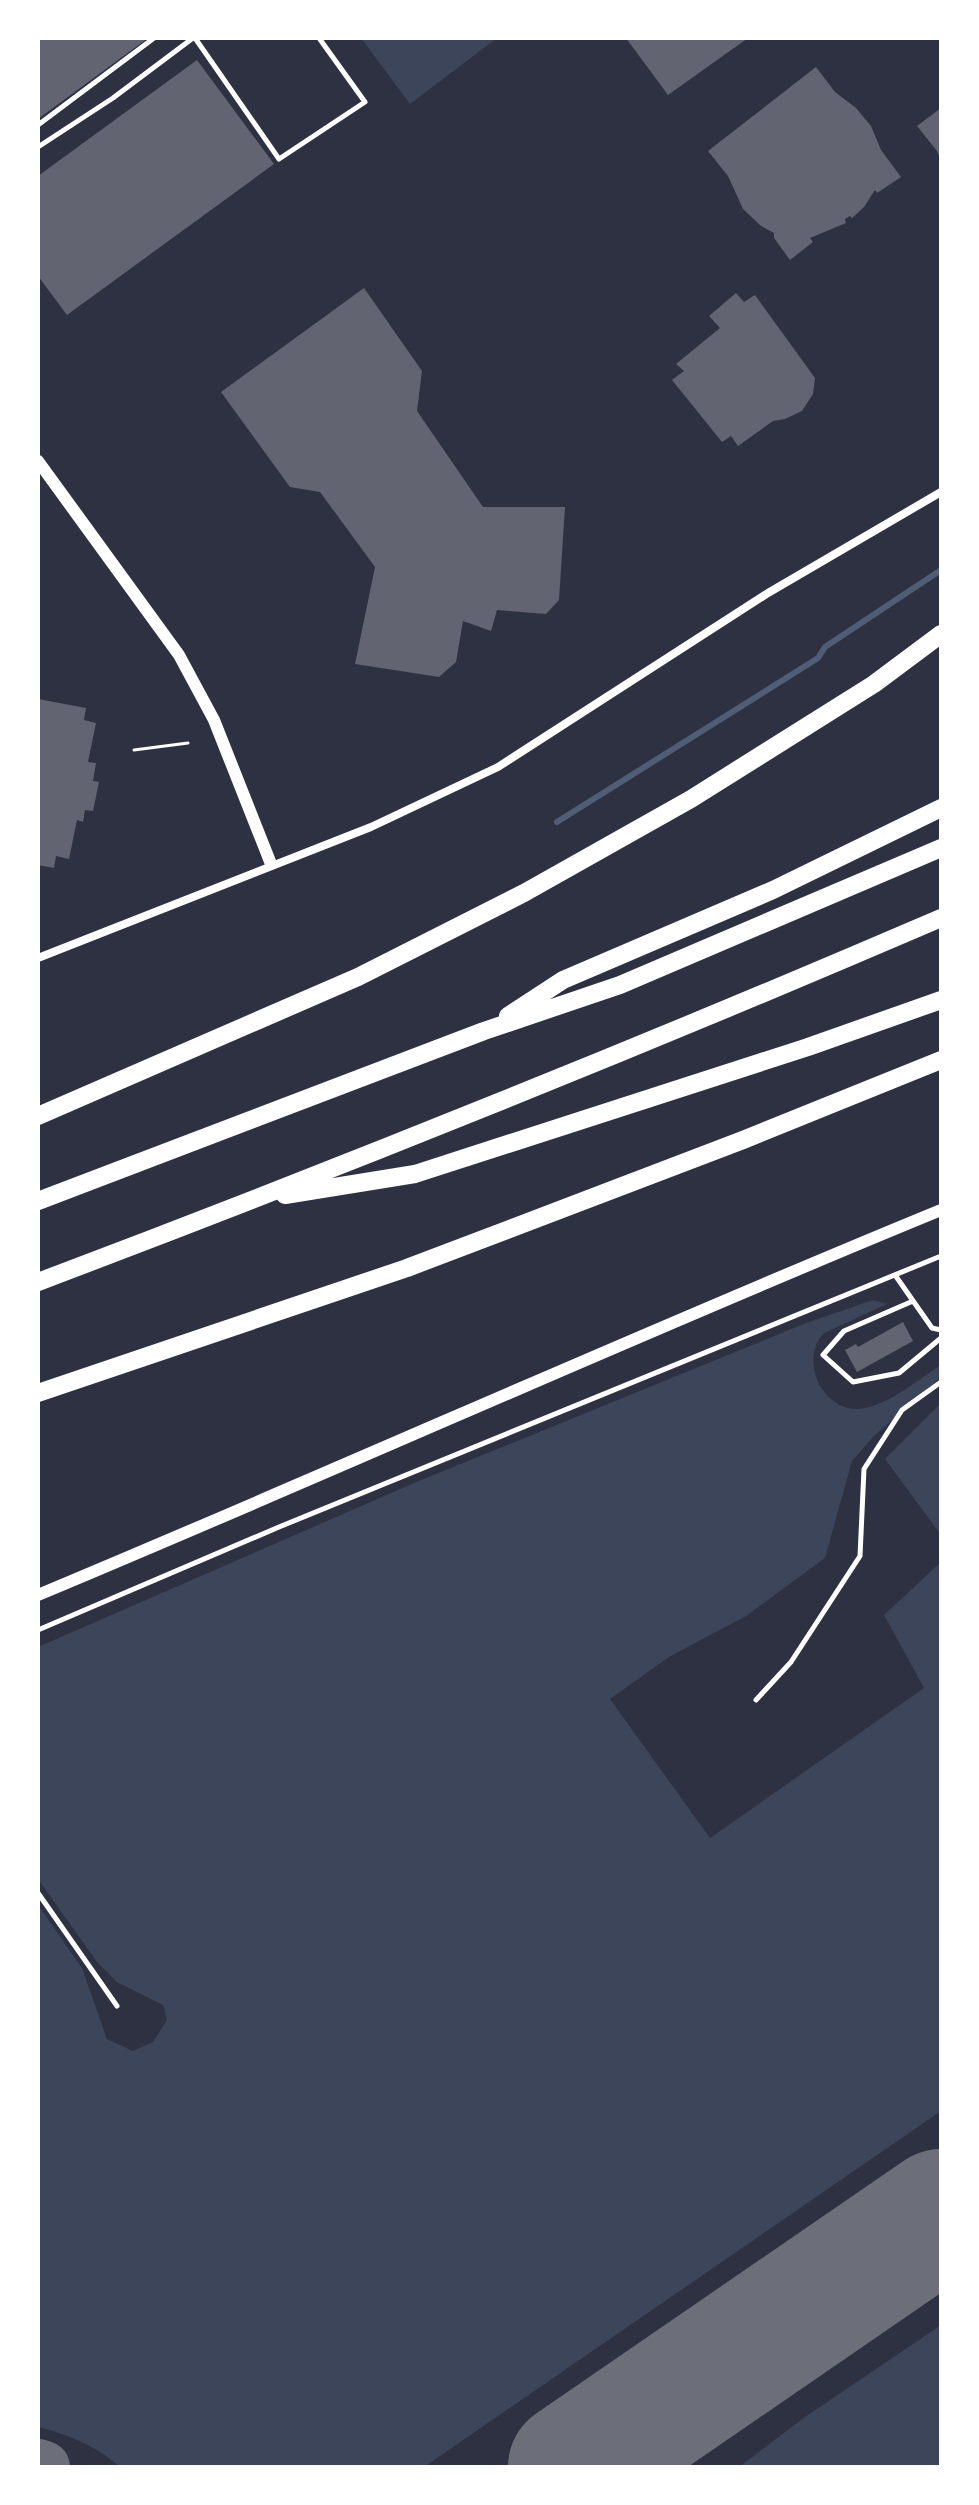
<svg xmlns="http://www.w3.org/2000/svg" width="979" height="2505" viewBox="0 0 979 2505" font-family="Cabin,sans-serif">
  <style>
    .green { fill: #3c4559 }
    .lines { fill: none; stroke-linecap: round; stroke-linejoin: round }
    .stream { stroke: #4f5d75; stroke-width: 6 }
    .taxiway { stroke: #6c6f7a; stroke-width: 52 }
    .runway { stroke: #6c6f7a; stroke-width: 130 }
    .building { fill: #626471 }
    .path { stroke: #fff; stroke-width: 3 }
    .service { stroke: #fff; stroke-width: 5 }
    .minor { stroke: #fff; stroke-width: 8 }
    .tertiary { stroke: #fff; stroke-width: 12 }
    .motorway { stroke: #fff; stroke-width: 18 }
  </style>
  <rect width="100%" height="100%" fill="#2d3142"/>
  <path class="green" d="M361,38H497L410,104Z
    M873,1300L887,1304L824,1333C797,1361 825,1417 865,1408C893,1402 917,1380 941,1365V1377L874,1436L852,1461L825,1558L746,1616L669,1657L610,1699L710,1838L924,1688L884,1615L941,1562V2111L424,2467H120C95,2445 69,2435 38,2427V1905L82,1968L107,2039L133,2051L153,2042L167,2020L163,2005L117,1982L97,1962L38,1879V1647L414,1483L806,1323Z
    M941,1403V1535L885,1459Z
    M941,2325V2467H739L805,2417Z"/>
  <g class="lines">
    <path class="stream" d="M557,822L818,658L825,647L941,570"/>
    <path class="taxiway" d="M38,2465L44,2467
      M591,2467L662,2405"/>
    <path class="runway" d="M573,2467L941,2214"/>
  </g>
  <path class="building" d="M38,38H148L38,119Z
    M626,38H748L668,95Z
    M197,60L274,164L67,315L38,276V176Z
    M816,67L835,92L856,108L871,126L881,150L901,177L877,193L875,190L864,207L852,218L850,216L845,219L846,223L810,238L813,242L790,260L774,238V233L761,226L743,209L728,176L708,151Z
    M941,108V161L937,151L917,126Z
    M364,288L422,371L417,411L483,507H565L559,600L546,614L497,610L491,631L463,621L456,662L439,677L355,664L375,567L320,492L290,487L221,392Z
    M736,293L744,302L755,295L815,378L813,394L802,411L785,419L773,421L738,446L731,436L722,442L672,380L684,371L676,364L720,328L709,316Z
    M38,699L86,708L84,720L96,723L88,762L96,763L93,781L99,782L93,811L85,810L83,822L77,820L69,859L56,856L54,868L38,865Z
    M903,1322L913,1341L857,1372L845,1350L856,1344L858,1347Z"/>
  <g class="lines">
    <path class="path" d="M134,750L188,743"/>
    <path class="service" d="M195,38L279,159L365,102L319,38
      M38,125L154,38
      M38,147L113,98L193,38
      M895,1275L932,1328L941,1330
      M913,1301L844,1331L823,1355L853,1382L899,1373L941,1338
      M38,1630L279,1527L941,1256
      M756,1700L791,1662L860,1556L864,1469L902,1410L941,1382
      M38,1893L117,2006"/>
    <path class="minor" d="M38,958L371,827L498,767L768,593L941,492"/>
    <path class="tertiary" d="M38,461L179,655L214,720L271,864
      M38,1595C340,1469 638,1334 941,1210"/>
    <path class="motorway" d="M508,1016L563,980L773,890L941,808
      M38,1116L358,977L524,893L691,799L874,684L941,634
      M285,1195L415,1174L808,1047L941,1000
      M38,1201L484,1031L620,985L941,848
      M38,1282C342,1167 643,1046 941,918
      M38,1393L407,1268L743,1140L941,1060"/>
  </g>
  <rect width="979" height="2505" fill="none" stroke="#ffffff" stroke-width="80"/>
</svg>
